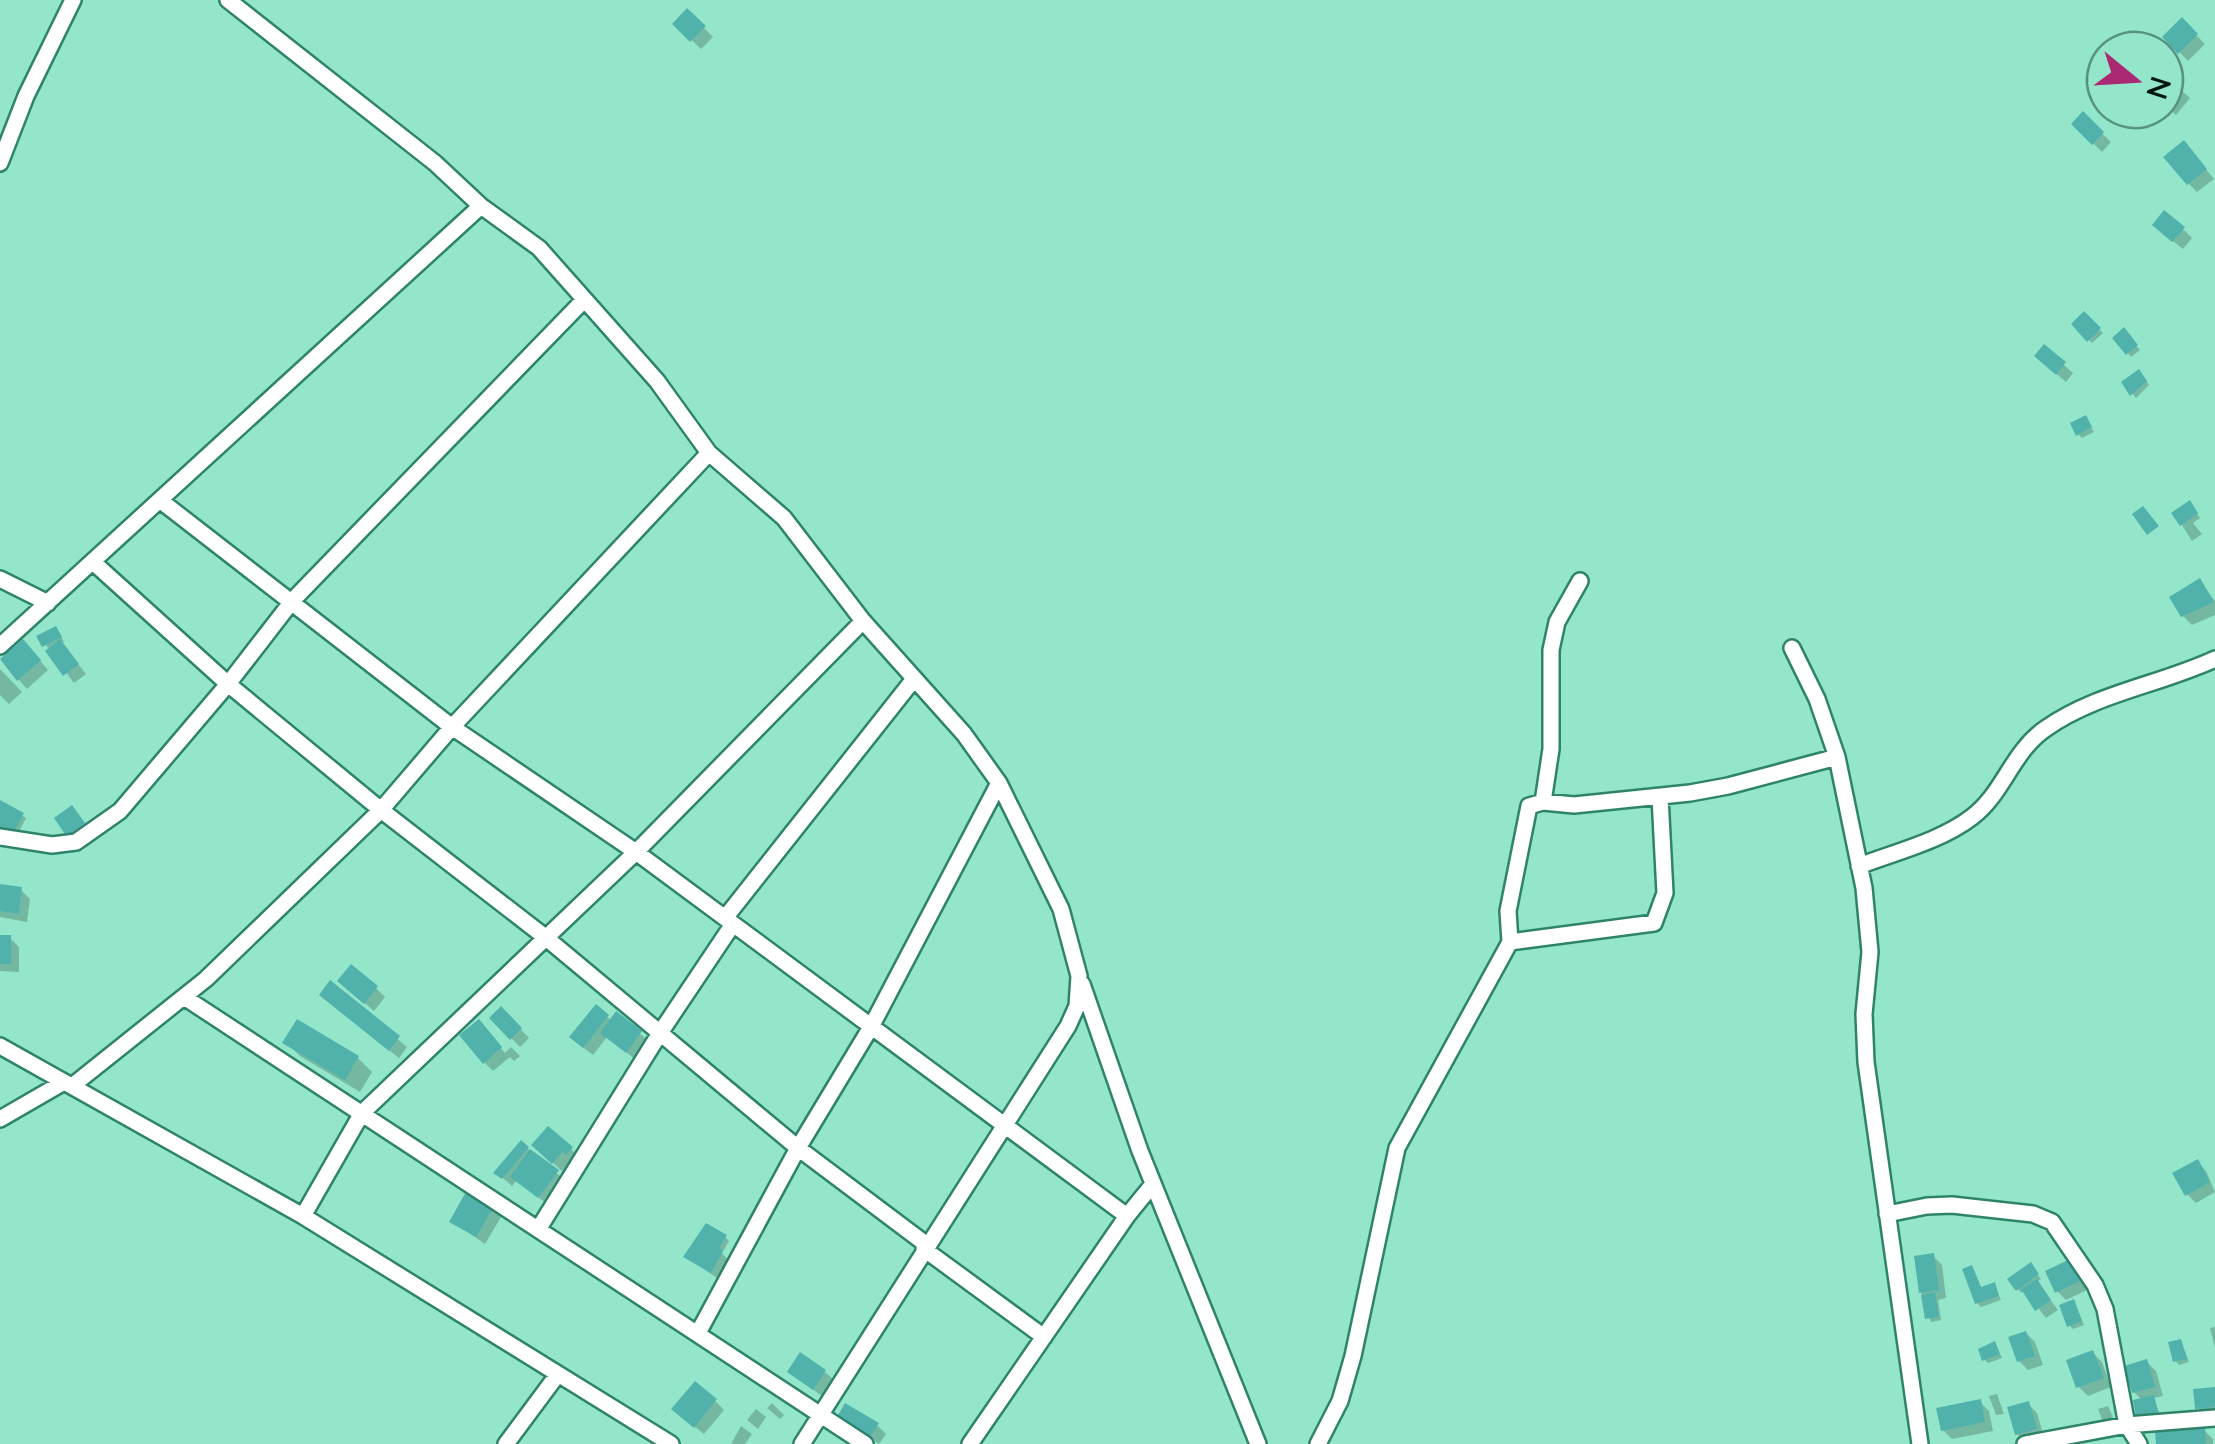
<svg xmlns="http://www.w3.org/2000/svg" width="2215" height="1444" viewBox="0 0 2215 1444" font-family="Lato,sans-serif">
  <style>
    .shadow { fill: #0003 }
    .building { fill: #51b2ac }
    .lines { fill: none; stroke-linecap: round; stroke-linejoin: round }
    .minor-casing { stroke: #2e846b; stroke-width: 20 }
    .minor { stroke: #fff; stroke-width: 15 }
  </style>
  <rect width="100%" height="100%" fill="#93e6ca"/>
  <path class="shadow" d="M687,11L713,37L701,49L675,24Z
    M2182,21L2205,44L2188,61L2165,37Z
    M2105,82V99L2097,88Z
    M2165,82L2174,84L2190,98L2176,115L2165,106Z
    M2083,115L2111,142L2102,152L2074,124Z
    M2192,152L2214,179L2197,192L2189,184Z
    M2183,229L2192,238L2183,249L2164,234Z
    M2084,315L2103,333L2092,343L2074,324Z
    M2124,331L2140,350L2131,357L2115,338Z
    M2044,347L2073,373L2066,382L2046,365Z
    M2143,376L2149,385L2136,398L2124,382Z
    M2086,418L2094,432L2082,438L2078,434Z
    M2193,507L2200,518L2193,523L2202,534L2192,541L2175,514Z
    M2200,582L2215,601V615L2192,625L2183,616Z
    M59,632L64,642L61,643L86,674L74,683L40,637Z
    M32,651L48,670L27,689L2,661Z
    M0,669L22,692L9,704L0,695Z
    M0,802L26,818L17,835L7,830L5,833L0,831Z
    M0,887L21,890L30,899L27,922L0,917Z
    M0,938H10L19,947V972L0,971Z
    M331,984L407,1047L399,1058L331,1004Z
    M376,988L385,997L374,1011L349,990Z
    M596,1007L612,1021L617,1015L650,1042L636,1060L607,1037L593,1055L581,1046Z
    M501,1009L529,1038L520,1047L492,1018Z
    M487,1031L505,1053L511,1047L520,1056L514,1061L510,1057L493,1071L484,1062Z
    M286,1042L358,1058L372,1072L360,1092L300,1056Z
    M521,1143L566,1181L548,1205L517,1180L512,1186L496,1172Z
    M571,1149L580,1158L576,1162L573,1158L562,1171L543,1154Z
    M2197,1162L2206,1171L2215,1192L2196,1203L2187,1194Z
    M492,1208L501,1217L485,1244L452,1221Z
    M725,1237L729,1241L722,1253L730,1262L720,1280L686,1257Z
    M1933,1256L1942,1265L1946,1298L1938,1300L1941,1320L1931,1322L1921,1292Z
    M2070,1262L2079,1271L2087,1290L2066,1300L2057,1291Z
    M1972,1268L1982,1289L1994,1285L2001,1300L1981,1307L1977,1303Z
    M2034,1269L2041,1279L2037,1282L2058,1310L2046,1318L2025,1291L2021,1293L2018,1289Z
    M2074,1302L2084,1325L2073,1329L2069,1325Z
    M2215,1327V1348L2210,1328Z
    M2026,1333L2035,1342L2043,1365L2028,1370L2019,1361Z
    M2181,1341L2189,1362L2179,1365L2176,1361Z
    M1995,1344L2002,1358L1988,1363L1985,1360Z
    M2093,1353L2102,1362L2111,1387L2088,1396L2079,1387Z
    M2147,1362L2156,1371L2163,1396L2154,1398L2160,1415L2142,1419L2138,1415L2142,1400L2134,1392Z
    M790,1372H825L834,1380L823,1397Z
    M2215,1389V1416L2207,1417L2198,1408Z
    M1997,1394L2004,1414L1996,1415L1989,1396Z
    M715,1401L724,1410L704,1434L684,1418Z
    M1980,1402L1989,1411L1993,1431L1952,1439L1943,1430Z
    M772,1403L784,1415L780,1419L767,1408Z
    M2028,1404L2037,1413L2044,1437L2026,1443L2017,1434Z
    M2108,1406L2115,1422L2104,1425L2098,1409Z
    M756,1409L766,1417L758,1429L747,1420Z
    M840,1416L877,1425L886,1434L879,1444Z
    M741,1426L752,1434L745,1444H731Z
    M2204,1430L2213,1439V1444H2159Z"/>
  <path class="building" d="M687,8L706,26L690,42L672,24Z
    M2182,17L2198,34L2178,54L2162,37Z
    M2165,77L2183,88L2165,110Z
    M2083,111L2104,132L2092,145L2071,124Z
    M2184,140L2207,169L2187,185L2163,157Z
    M2164,210L2185,227L2172,242L2152,225Z
    M2084,311L2101,328L2087,342L2071,324Z
    M2124,327L2138,345L2126,355L2112,338Z
    M2044,344L2066,362L2056,375L2034,356Z
    M2139,369L2147,381L2130,396L2121,382Z
    M2086,415L2092,427L2076,436L2070,423Z
    M2190,500L2198,513L2180,526L2171,513Z
    M2143,506L2159,526L2147,535L2132,514Z
    M2200,578L2214,602L2181,617L2169,597Z
    M56,626L62,637L42,647L36,636Z
    M23,639L41,660L17,681L0,659Z
    M60,639L79,664L63,676L45,651Z
    M0,800L24,813L13,833L0,827Z
    M72,805L85,823L67,837L54,818Z
    M0,884L22,887L19,914L0,911Z
    M0,935H11V964H0Z
    M351,964L378,986L364,1004L337,981Z
    M330,980L400,1036L389,1051L319,995Z
    M596,1004L609,1015L583,1048L569,1037Z
    M501,1006L522,1028L510,1040L489,1018Z
    M616,1011L642,1031L626,1053L600,1033Z
    M297,1019L359,1056L345,1080L282,1043Z
    M479,1019L502,1047L483,1064L459,1035Z
    M548,1126L573,1147L566,1155L563,1151L552,1164L531,1145Z
    M521,1140L529,1147L502,1179L493,1173Z
    M530,1149L559,1170L538,1198L510,1177Z
    M2198,1159L2210,1182L2185,1196L2172,1173Z
    M467,1190L494,1206L476,1237L449,1222Z
    M706,1223L727,1235L719,1248L723,1251L711,1273L683,1257Z
    M1934,1253L1939,1290L1919,1293L1914,1256Z
    M2070,1259L2080,1281L2055,1293L2045,1271Z
    M2031,1262L2039,1274L2016,1291L2007,1279Z
    M1972,1265L1981,1287L1995,1282L1999,1296L1975,1304L1962,1269Z
    M2037,1279L2051,1300L2035,1311L2021,1289Z
    M1935,1292L1939,1317L1925,1319L1921,1295Z
    M2074,1299L2082,1321L2067,1327L2059,1305Z
    M2026,1331L2035,1356L2017,1362L2008,1337Z
    M2181,1339L2187,1359L2173,1362L2168,1342Z
    M1995,1341L2000,1354L1982,1361L1978,1349Z
    M2093,1350L2104,1378L2076,1388L2066,1360Z
    M800,1352L826,1370L813,1390L787,1372Z
    M2147,1359L2155,1387L2132,1393L2124,1366Z
    M695,1381L717,1399L694,1428L671,1409Z
    M2215,1387V1407L2195,1409L2193,1389Z
    M2154,1395L2158,1412L2136,1416L2133,1400Z
    M1981,1399L1985,1422L1941,1431L1936,1408Z
    M2029,1401L2037,1429L2015,1435L2007,1407Z
    M845,1403L879,1423L870,1437L837,1417Z
    M2205,1427L2206,1444H2156L2155,1431Z"/>
  <g class="lines">
    <g class="minor-casing">
      <path id="minor" d="M228,0L435,163L481,206L539,248L657,381L709,453L784,518L863,621L964,734L999,783L1061,909L1079,976L1077,1006L1068,1026L802,1444
        M0,163L26,96L73,0
        M161,501L452,727L636,852L1127,1216
        M93,562L228,684L381,810L545,937L798,1148L927,1245
        M0,579L48,603
        M0,646L481,206
        M1792,648L1817,699L1837,757L1864,888L1870,952L1864,1014L1866,1062L1920,1444
        M1543,802L1551,749V650L1557,622L1580,581
        M0,837L52,845L76,842L120,811L228,684L293,600L583,301
        M1859,866C1895,852 1941,841 1972,817C2003,794 2012,752 2045,729C2096,693 2159,685 2215,659
        M725,918L914,679
        M1510,942L1654,923L1665,893L1660,797
        M1082,984L1140,1151L1258,1444
        M184,997L865,1444
        M0,1046L303,1216L671,1444
        M72,1086L206,979L381,810L452,727L709,453
        M0,1119L64,1082
        M1887,1214L1927,1206L1952,1205L2033,1214L2052,1222L2095,1285L2105,1309L2127,1425L2139,1444
        M303,1216L362,1113L636,852L863,621
        M539,1228L660,1033L733,924
        M924,1249L1044,1337
        M698,1333L798,1148L871,1027L999,783
        M506,1444L558,1374
        M970,1444L1127,1216L1153,1184
        M1318,1444L1340,1401L1353,1356L1397,1148L1510,942L1508,911L1529,806L1543,802L1574,805L1690,793L1728,786L1837,757
        M2025,1444L2127,1425L2215,1418"/>
    </g>
    <use href="#minor" class="minor"/>
  </g>
  <g transform="translate(2135 80) rotate(108)"><circle r="48" fill="#93e6ca" stroke="#589380" stroke-width="2.5"/>
  <path d="M0-8L18 38L0 25L-18 38Z" fill="#ab2873"/>
  <text y="-15" font-size="28" font-weight="bold" text-anchor="middle" fill="#001710">N</text>
  </g>
</svg>
